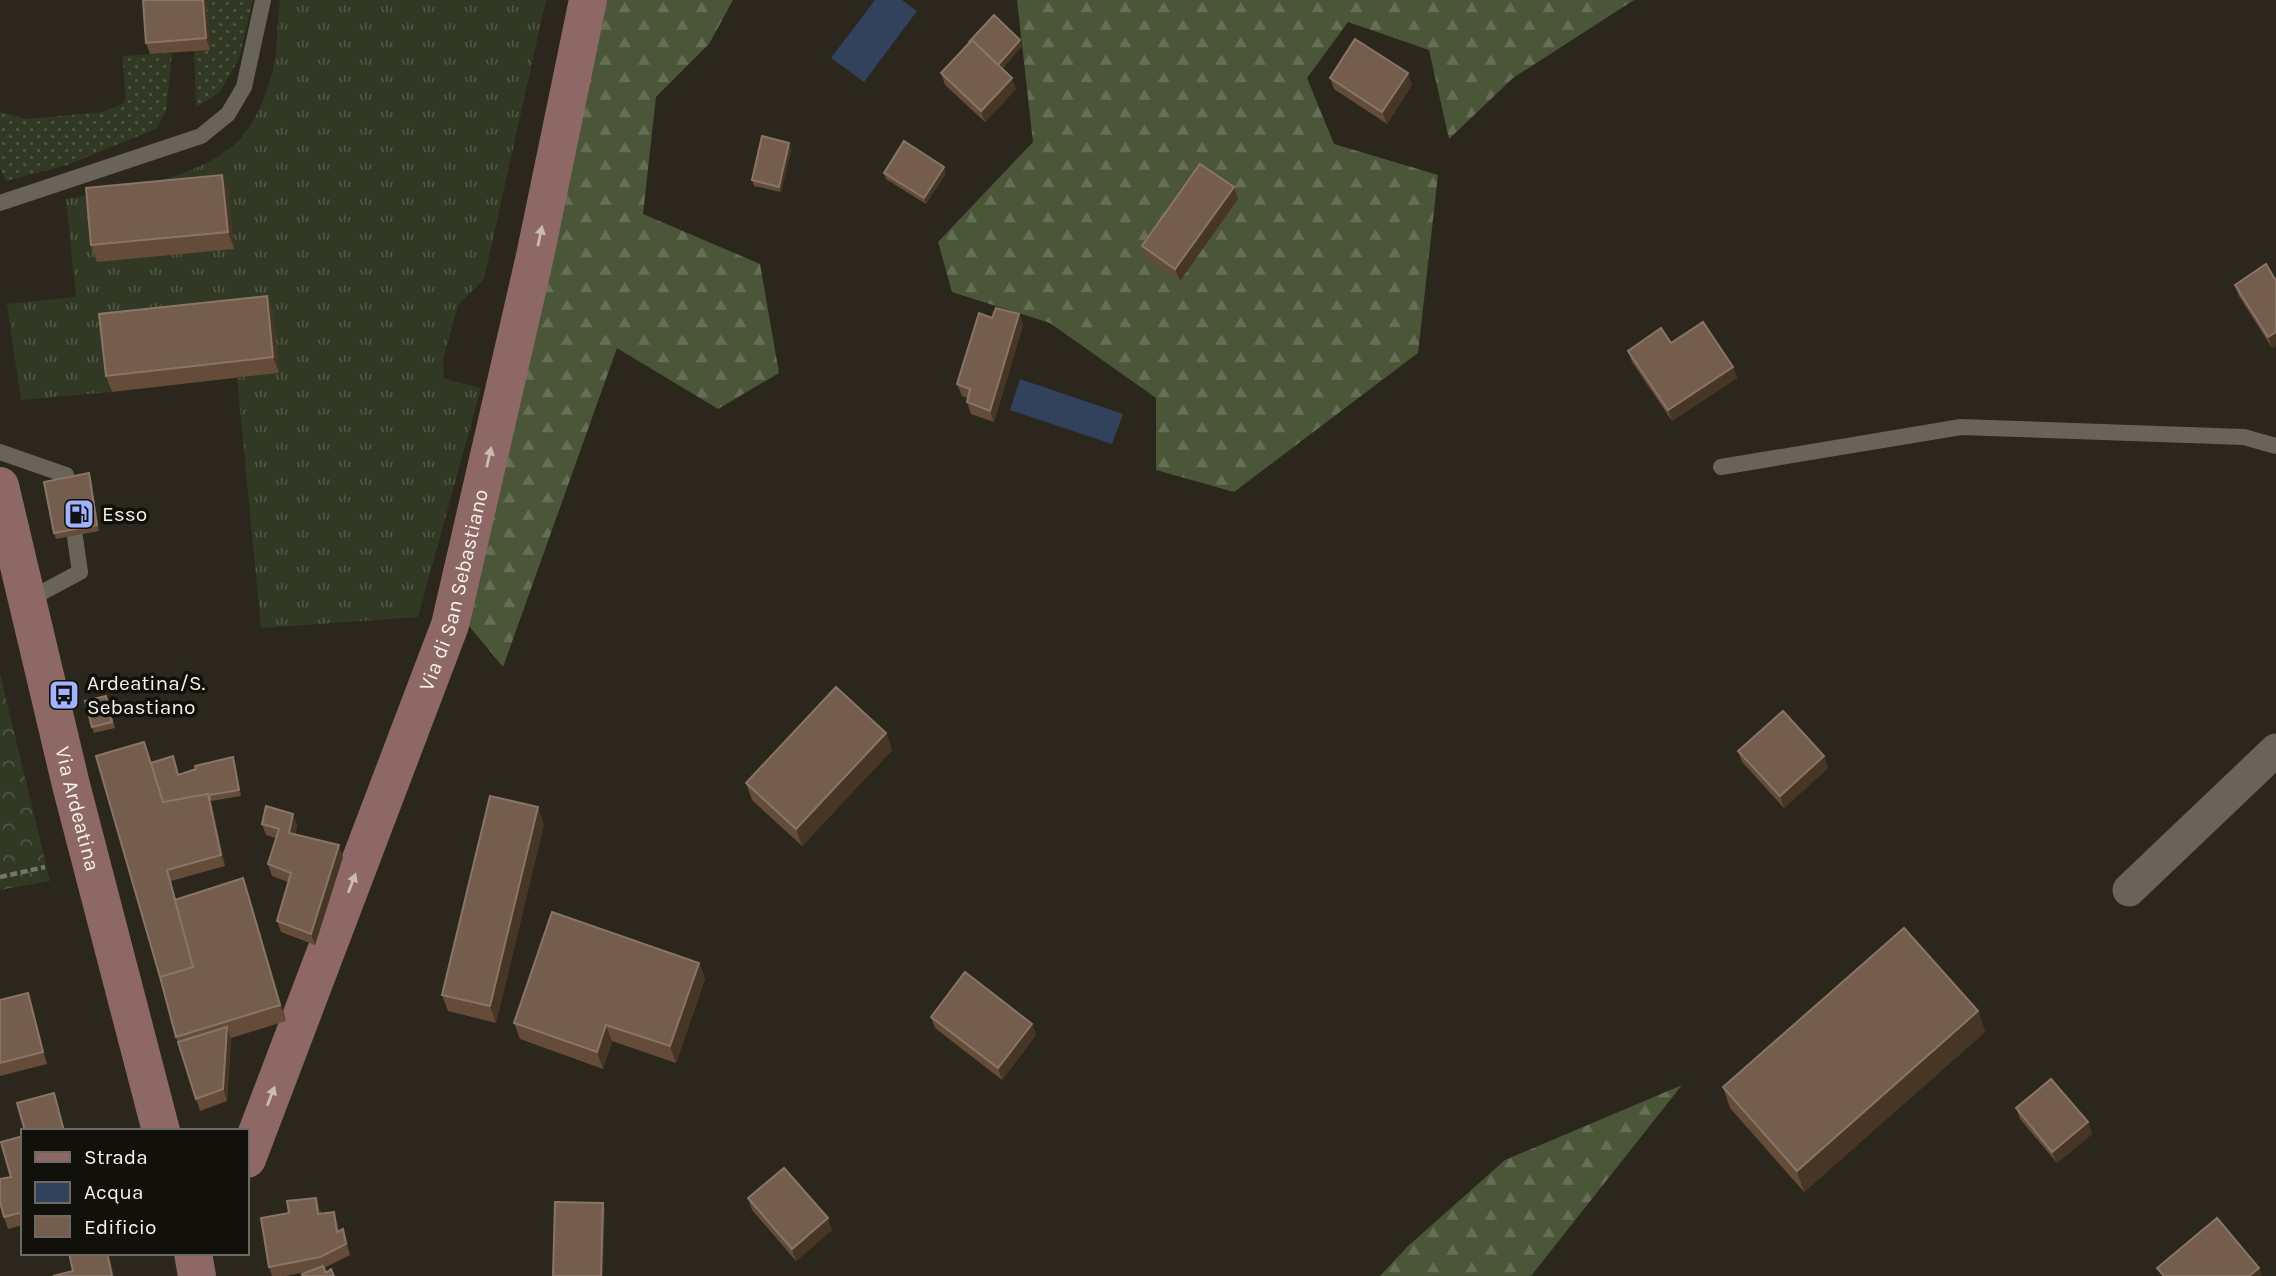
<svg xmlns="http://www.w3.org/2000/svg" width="2276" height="1276" viewBox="0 0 2276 1276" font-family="Karla,sans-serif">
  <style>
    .grass { fill: url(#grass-tufts) }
    .forest { fill: url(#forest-firs) }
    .park { fill: url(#park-crowns) }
    .garden { fill: url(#garden-dots) }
    .water { fill: #32425c }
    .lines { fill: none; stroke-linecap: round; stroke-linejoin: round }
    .path { stroke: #78746c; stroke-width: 4.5; stroke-dasharray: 7 3.5; stroke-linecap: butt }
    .service { stroke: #696459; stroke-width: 16 }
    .minor { stroke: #696459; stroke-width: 33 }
    .secondary { stroke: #8d6865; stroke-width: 38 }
    .wall { fill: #644c39 }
    .shaded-wall { fill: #473525 }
    .building { fill: #745d4c; stroke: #887565; stroke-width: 2 }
    .oneway { fill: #cbbbb6 }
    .labels { text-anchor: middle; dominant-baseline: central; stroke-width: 7; stroke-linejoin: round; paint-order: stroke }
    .poi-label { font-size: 21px; fill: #f5f2ec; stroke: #11100b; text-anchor: start }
    .street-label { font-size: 21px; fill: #f5f2ec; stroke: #11100b }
  </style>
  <defs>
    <pattern id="grass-tufts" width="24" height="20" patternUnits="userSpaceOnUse" patternTransform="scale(1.75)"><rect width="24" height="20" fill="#313925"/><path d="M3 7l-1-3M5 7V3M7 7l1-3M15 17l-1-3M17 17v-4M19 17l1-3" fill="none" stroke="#4f5645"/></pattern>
    <pattern id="forest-firs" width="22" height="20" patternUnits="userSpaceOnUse" patternTransform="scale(1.75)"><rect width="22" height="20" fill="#4b5638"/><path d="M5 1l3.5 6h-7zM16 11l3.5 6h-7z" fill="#666f55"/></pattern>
    <pattern id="park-crowns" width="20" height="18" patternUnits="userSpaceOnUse" patternTransform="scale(1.75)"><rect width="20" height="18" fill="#313925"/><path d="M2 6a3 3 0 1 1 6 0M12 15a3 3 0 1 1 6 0" fill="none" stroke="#4f5645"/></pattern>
    <pattern id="garden-dots" width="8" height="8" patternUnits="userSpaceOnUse" patternTransform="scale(1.75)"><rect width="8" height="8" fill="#313925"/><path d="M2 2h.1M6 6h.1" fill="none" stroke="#4f5645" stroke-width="1.8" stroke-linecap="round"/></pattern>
  </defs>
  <rect width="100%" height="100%" fill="#2b271d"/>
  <path class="grass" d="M280,0H546L484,279L458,305L443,360L444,379L481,388L418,617L261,628L237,378L279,373L105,331L112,392L21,400L7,304L76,297L66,199C117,192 205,178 241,138C255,122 264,100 270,80C279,55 276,27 280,0Z"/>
  <path class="forest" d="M604,0H733L709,44L656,97L643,214L760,264L779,373L718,409L617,348L503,667L464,620Z
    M1017,0H1634L1513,78L1449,139L1429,50L1348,22L1307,78L1334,144L1438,175L1418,353L1234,492L1156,470V398L1050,323L952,292L938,242L1033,142Z
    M1682,1085L1531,1276H1380L1407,1247L1505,1160Z"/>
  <path class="park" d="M0,674L50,881L0,890Z"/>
  <path class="garden" d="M206,0H253L239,59L219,93L196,107L194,51L210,49Z
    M172,53L166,111L156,129L67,165L6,181L0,168V112L27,119L103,112L124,103L126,98L122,56Z"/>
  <path class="water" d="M875,0H902L917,11L864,82L831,58Z
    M1020,379L1123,414L1112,444L1010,410Z"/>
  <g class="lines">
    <path class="path" d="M0,877L45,867"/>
    <path class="service" d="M0,203L201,136L228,114L244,87L263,0
      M0,452L66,475L80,572L28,600
      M1721,467L1961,427L2244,437L2276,446"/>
    <path class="minor" d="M2129,890L2276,750"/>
    <g class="secondary">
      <path id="s1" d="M0,486L71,785L161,1131"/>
      <path id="s2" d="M247,1159L450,625L535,256L588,0"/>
      <path d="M193,1253L197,1276"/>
    </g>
  </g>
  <path class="wall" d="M143,0H206L210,50L150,54L146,43Z
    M970,43L1022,46L1002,69L1016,89L985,122L945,85L941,73Z
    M1330,78L1412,85L1387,124L1334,89Z
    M791,149L781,192L754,186L752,180Z
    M884,173H946L926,204L886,179Z
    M1234,187L1238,199L1180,281L1146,257L1142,246Z
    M228,191L234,249L97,262L91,245Z
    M2266,264L2272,348L2239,296L2235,285Z
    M267,296L273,312L279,373L112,392L106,376Z
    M1019,314L1023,325L994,422L971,414L967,402L968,398L962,396L957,384L992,318Z
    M1671,343L1733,367L1737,378L1672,421L1632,362L1628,351Z
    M89,473L91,479L99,531L56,539L54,533Z
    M106,696L115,728L94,733L92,727Z
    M886,733L892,750L802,846L752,800L746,783Z
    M1738,751L1824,756L1828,768L1784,808L1742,762Z
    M235,763L241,796L211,801L225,866L171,881L176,900L243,878L249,895L286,1021L231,1038L227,1101L200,1111L176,1037L154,773L178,774Z
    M293,814L297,826L295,835L343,857L315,945L281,932L277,921L288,882L272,876L268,864L276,838L266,835L262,824Z
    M544,824L496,1023L448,1011L442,995Z
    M699,963L705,979L676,1063L612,1041L603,1069L520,1039L514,1023Z
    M28,993L32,1005L47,1064L0,1076V1000Z
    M1978,1011L1985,1032L1804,1192L1730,1108L1723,1087Z
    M931,1017L1032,1024L1036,1035L1002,1080L935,1028Z
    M2016,1108L2088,1122L2092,1134L2057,1163L2020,1119Z
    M23,1136V1225L8,1229L4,1217L11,1177Z
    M748,1198L832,1230L796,1261L752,1210Z
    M320,1209L321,1213L338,1223L339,1231L347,1240L350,1255L324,1268L326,1273L334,1276L310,1271L286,1276H272L269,1267Z"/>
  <path class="shaded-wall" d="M203,0H206L210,50L206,38Z
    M1020,40L1022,46L998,73L996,67Z
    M1408,73L1412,85L1387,124L1382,112Z
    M1012,78L1016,89L985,122L981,111Z
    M789,143L791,149L781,192L779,187Z
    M944,167L946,173L926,204L924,198Z
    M222,175L228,191L234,249L228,232Z
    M1234,187L1238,199L1180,281L1175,269Z
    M267,296L273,312L279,373L273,357Z
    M1019,314L1023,325L994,422L990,411Z
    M2276,332V346L2272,348L2268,337Z
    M1733,367L1737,378L1672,421L1668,410Z
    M89,473L91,479L99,531L97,525Z
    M886,733L892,750L802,846L796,829Z
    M1824,756L1828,768L1784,808L1780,796Z
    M233,757L235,763L241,796L239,790Z
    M208,794L212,805L225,866L221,855Z
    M538,807L544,824L496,1023L490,1006Z
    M293,814L297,826L293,844L289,833Z
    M339,845L343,857L315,945L311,934Z
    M243,878L249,895L286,1021L280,1005Z
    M699,963L705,979L676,1063L670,1046Z
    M28,993L32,1005L47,1064L43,1052Z
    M1978,1011L1985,1032L1804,1192L1797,1171Z
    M1032,1024L1036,1035L1002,1080L998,1068Z
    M606,1025L612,1041L603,1069L597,1052Z
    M227,1027L231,1039L227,1101L223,1089Z
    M2088,1122L2092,1134L2057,1163L2052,1152Z
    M316,1198L320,1209L322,1225L318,1214Z
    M603,1203L605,1209L603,1276H601Z
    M334,1212L338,1223L341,1244L337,1232Z
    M828,1218L832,1230L796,1261L792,1249Z
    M343,1229L347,1240L350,1255L346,1244Z
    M107,1253H109L114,1276H112Z
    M2259,1268L2262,1276H2249Z"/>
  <path class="building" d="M143,0H203L206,38L146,43Z
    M994,15L1020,40L998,65L972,40L970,43L969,42Z
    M1355,39L1408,73L1382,112L1330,78Z
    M972,40L1012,78L981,111L941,73Z
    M762,136L789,143L779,187L752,180Z
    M904,141L944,167L924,198L884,173Z
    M1200,164L1234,187L1175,269L1142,246Z
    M222,175L228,232L91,245L86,188Z
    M2266,264L2276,281V332L2268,337L2235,285Z
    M267,296L273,357L106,376L99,314Z
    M996,308L1019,314L990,411L967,402L970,389L957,384L979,313L992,318Z
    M1703,322L1733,367L1668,410L1628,351L1661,328L1671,343Z
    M89,473L97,525L54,533L44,482Z
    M836,687L886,733L796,829L746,783Z
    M106,696L112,722L92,727L85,701Z
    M1783,711L1824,756L1780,796L1738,751Z
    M144,742L163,802L208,794L221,855L167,870L193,967L160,977L96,756Z
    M173,756L178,775L196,769L195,766L233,757L239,790L209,795L210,800L208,794L163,802L151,763Z
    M490,796L538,807L490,1006L442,995Z
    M266,806L293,814L289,833L339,845L311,934L277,921L291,873L268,864L279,829L262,824Z
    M243,878L280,1005L176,1037L160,977L193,967L175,900Z
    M552,912L699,963L670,1046L606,1025L597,1052L514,1023Z
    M1904,928L1978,1011L1797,1171L1723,1087Z
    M965,972L1032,1024L998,1068L931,1017Z
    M28,993L43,1052L0,1063V1000Z
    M227,1027L223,1089L196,1099L178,1042Z
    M2051,1079L2088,1122L2052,1152L2016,1108Z
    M54,1093L64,1131H25L17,1103Z
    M23,1136V1212L4,1217L0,1202V1179L11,1177L1,1142Z
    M784,1168L828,1218L792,1249L748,1198Z
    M316,1198L318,1214L334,1212L337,1232L343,1229L346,1244L320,1257L269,1267L261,1218L289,1213L287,1201Z
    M555,1202L603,1203L601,1276H553Z
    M2217,1218L2259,1268L2249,1276H2164L2157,1268Z
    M69,1253H107L112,1276H53L73,1271Z
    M323,1266L326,1273L331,1269L334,1276H303L302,1274Z"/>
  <defs><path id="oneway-solid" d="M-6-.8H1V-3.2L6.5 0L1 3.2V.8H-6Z" transform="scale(1.75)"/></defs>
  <g class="oneway">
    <use href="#oneway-solid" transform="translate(540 236) rotate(-78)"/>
    <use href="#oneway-solid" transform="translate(489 457) rotate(-77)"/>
    <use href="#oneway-solid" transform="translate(352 883) rotate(-69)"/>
    <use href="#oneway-solid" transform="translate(271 1096) rotate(-69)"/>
  </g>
  <defs>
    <g id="fuel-square" transform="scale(1.575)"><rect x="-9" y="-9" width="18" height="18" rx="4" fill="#a3b2fd" stroke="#11100b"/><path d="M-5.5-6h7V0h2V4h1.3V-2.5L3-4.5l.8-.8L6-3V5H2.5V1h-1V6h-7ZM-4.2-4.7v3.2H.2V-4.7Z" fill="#111"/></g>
    <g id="bus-square" transform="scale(1.575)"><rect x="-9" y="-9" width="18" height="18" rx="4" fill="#a3b2fd" stroke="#11100b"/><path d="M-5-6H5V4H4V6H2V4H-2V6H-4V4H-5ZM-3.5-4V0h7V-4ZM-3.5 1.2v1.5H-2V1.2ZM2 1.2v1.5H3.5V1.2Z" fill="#111"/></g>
  </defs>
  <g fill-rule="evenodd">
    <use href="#fuel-square" x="79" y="514"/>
    <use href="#bus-square" x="64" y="695"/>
  </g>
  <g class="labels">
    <g class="poi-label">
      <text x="102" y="514">Esso</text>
      <text x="87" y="683">Ardeatina/S.<tspan x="87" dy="24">Sebastiano</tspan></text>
    </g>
    <g class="street-label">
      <text stroke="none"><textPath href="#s2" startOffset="606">Via di San Sebastiano</textPath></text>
      <text stroke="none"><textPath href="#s1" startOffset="332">Via Ardeatina</textPath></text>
    </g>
  </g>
  <rect x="21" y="1129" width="228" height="126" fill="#11100b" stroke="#6c6a65" stroke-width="2"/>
  <rect x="35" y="1152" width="35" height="10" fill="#8d6865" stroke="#6c6a65" stroke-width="2"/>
  <text x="84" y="1164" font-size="21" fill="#f5f2ec">Strada</text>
  <rect x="35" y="1182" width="35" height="21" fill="#32425c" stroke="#6c6a65" stroke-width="2"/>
  <text x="84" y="1199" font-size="21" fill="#f5f2ec">Acqua</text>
  <rect x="35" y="1216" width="35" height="21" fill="#745d4c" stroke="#6c6a65" stroke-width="2"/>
  <text x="84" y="1234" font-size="21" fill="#f5f2ec">Edificio</text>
</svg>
